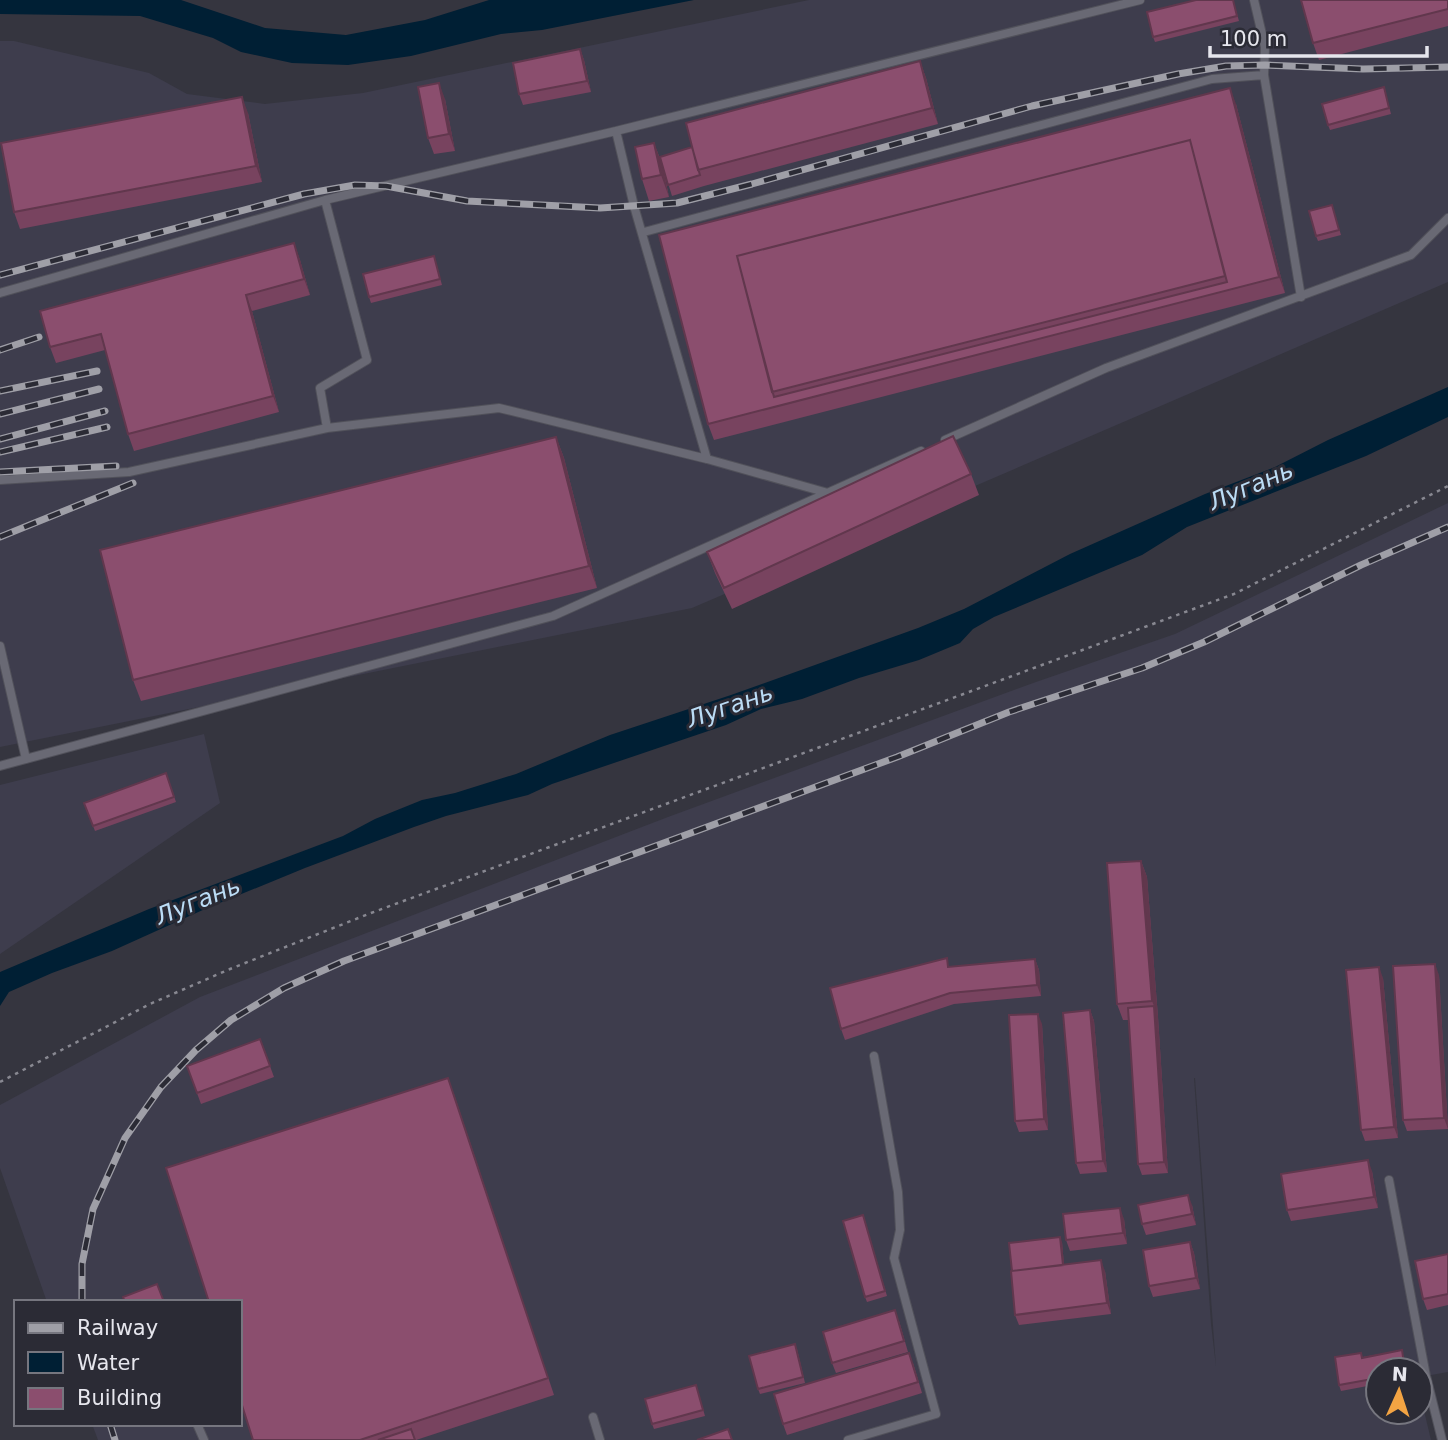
<svg xmlns="http://www.w3.org/2000/svg" width="1448" height="1440" viewBox="0 0 1448 1440" font-family="'DejaVu Sans',sans-serif">
  <style>
    .built { fill: #3e3d4d; fill-rule: evenodd }
    .water { fill: #001f34 }
    .lines { fill: none; stroke-linecap: round; stroke-linejoin: round }
    .lane-casing { stroke: #51515a; stroke-width: 10 }
    .path { stroke: #888891; stroke-width: 2.5; stroke-dasharray: 3.5 5; stroke-linecap: butt }
    .lane { stroke: #696974; stroke-width: 8 }
    .rail-casing { stroke: #9f9fa7; stroke-width: 7 }
    .rail { stroke: #2b2b35; stroke-width: 4.5; stroke-dasharray: 13; stroke-linecap: butt }
    .wall { fill: #78435f }
    .shaded-wall { fill: #61374d }
    .building { fill: #8b4e6e; stroke: #61374d; stroke-width: 2; fill-rule: evenodd }
    .labels { text-anchor: middle; dominant-baseline: central; stroke-width: 6; stroke-linejoin: round; paint-order: stroke }
    .water-label { font-size: 24px; font-style: italic; fill: #bbdcf5; stroke: #2b2b35 }
  </style>
  <rect width="100%" height="100%" fill="#35353f"/>
  <path class="built" d="M809,0H1448V282L692,608L0,747V41H14L149,73L187,94L265,104L363,93Z
    M1448,503V1372L1420,1377V1370H1378V1412H1420V1394L1431,1440H98L92,1424H240V1302H47L0,1168V1105L200,997L668,817L1036,682L1175,634ZM1194,1078H1195L1216,1367L1211,1324Z
    M204,734L220,803L0,954V785Z"/>
  <path class="water" d="M0,0H181L265,28L346,35L425,20L489,0H694L542,30L501,34L411,56L348,65L292,63L241,52L213,38L140,16L0,14Z
    M1448,387V417L1366,456L1187,527L1142,555L994,617L973,629L960,643L919,660L859,678L802,699L761,709L726,725L552,784L528,795L446,816L414,827L305,868L205,909L112,951L52,973L9,992L0,1006V972L149,909L343,836L375,819L422,800L455,793L516,774L610,735L731,695L918,628L964,609L1070,554L1205,494L1275,467L1328,440Z"/>
  <g class="lines">
    <g class="lane-casing">
      <path id="lane" d="M1254,0L1265,47L1264,75L1301,297
        M616,131L634,206L707,459
        M325,200L367,360L320,388L327,428
        M644,232L1212,79L1264,75
        M0,293L325,200L616,131L1140,0
        M945,440L1106,368L1411,255L1448,218
        M0,480L129,472L327,428L499,408L707,459L828,493
        M0,646L26,759
        M0,766L553,616L921,451
        M1389,1180L1426,1376L1442,1440
        M593,1417L600,1440
        M197,1424L204,1440
        M848,1440L936,1414L894,1258L900,1230L898,1192L874,1056"/>
    </g>
    <path class="path" d="M0,1082L150,1004L230,969L371,913L1234,594L1448,486"/>
    <use href="#lane" class="lane"/>
    <g class="rail-casing">
      <path id="rail" d="M0,275L304,194L355,185L386,186L467,201L600,208L677,203L752,184L1032,106L1178,74L1226,66L1265,65L1363,69L1448,67
        M0,350L39,337
        M0,391L97,371
        M0,414L99,389
        M0,439L105,411
        M0,452L107,427
        M0,472L116,466
        M0,537L133,483
        M82,1302V1264L93,1209L125,1138L161,1087L196,1050L231,1020L284,988L344,961L897,757L1009,712L1142,668L1204,642L1361,565L1448,527
        M110,1424L115,1440"/>
    </g>
    <use href="#rail" class="rail"/>
  </g>
  <path class="wall" d="M1196,0H1233L1239,21L1155,42L1153,37Z
    M1448,0V26L1319,60L1313,43Z
    M580,49L584,60L591,92L523,105L519,94Z
    M920,61L926,78L938,124L704,186L672,196L663,167L669,197L649,201L642,179L654,143L661,161L692,147Z
    M1384,87L1391,114L1330,130L1328,125Z
    M445,99L455,151L434,154L428,138Z
    M1236,104L1285,293L714,440L708,424Z
    M248,113L262,182L20,229L14,212Z
    M1332,205L1341,235L1318,241L1316,236Z
    M294,243L300,260L310,295L252,311L279,412L134,451L128,434L105,350L56,363L50,347Z
    M434,256L442,285L371,303L369,297Z
    M556,437L564,458L597,588L141,701L133,680Z
    M971,474L979,495L732,609L715,573L707,552Z
    M166,773L176,802L95,831L84,803Z
    M1141,861L1147,877L1158,1017L1168,1173L1142,1175L1138,1164L1129,1020H1123L1117,1004Z
    M1035,959L1039,970L1041,996L954,1004L845,1040L841,1029L950,967Z
    M1439,975L1448,1129L1407,1131L1403,1120Z
    M1383,978L1398,1138L1365,1141L1361,1130Z
    M1090,1010L1094,1021L1107,1172L1080,1174L1076,1163Z
    M1042,1024L1048,1130L1019,1132L1015,1121Z
    M260,1039L274,1077L201,1104L187,1066Z
    M454,1094L554,1395L416,1440H253Z
    M1372,1171L1378,1208L1291,1221L1287,1210Z
    M1192,1205L1196,1225L1146,1235L1142,1224Z
    M1124,1219L1127,1244L1070,1251L1066,1240Z
    M865,1221L887,1296L867,1302L865,1297Z
    M1062,1242L1064,1265L1105,1271L1111,1314L1019,1325L1015,1315Z
    M1190,1242L1194,1253L1200,1289L1153,1297L1149,1286Z
    M1448,1254V1305L1427,1310L1423,1299Z
    M899,1321L908,1352L836,1373L832,1363Z
    M797,1349L805,1383L760,1394L758,1389Z
    M1402,1350L1406,1370H1378V1384L1341,1391L1339,1385L1363,1357Z
    M913,1363L922,1393L787,1435L783,1424Z
    M696,1385L705,1416L654,1429L652,1424Z"/>
  <path class="shaded-wall" d="M580,49L584,60L591,92L587,81Z
    M920,61L926,78L938,124L932,108Z
    M439,83L445,99L455,151L449,134Z
    M1230,88L1236,104L1285,293L1279,277Z
    M242,97L248,113L262,182L256,166Z
    M654,143L662,164L669,197L661,175Z
    M294,243L300,260L310,295L304,279Z
    M246,295L252,311L279,412L273,396Z
    M556,437L564,458L597,588L589,566Z
    M1141,861L1147,877L1158,1017L1168,1173L1164,1162L1154,1006L1152,1001Z
    M1035,959L1039,970L1041,996L1037,985Z
    M1435,964L1439,975L1448,1129L1444,1118Z
    M1379,967L1383,978L1398,1138L1394,1127Z
    M1090,1010L1094,1021L1107,1172L1103,1161Z
    M1038,1014L1042,1024L1048,1130L1044,1119Z
    M1368,1160L1372,1171L1378,1208L1374,1197Z
    M1188,1195L1192,1205L1196,1225L1192,1214Z
    M1120,1208L1124,1219L1127,1244L1123,1233Z
    M1060,1237L1062,1242L1065,1276L1063,1271Z
    M1190,1242L1194,1253L1200,1289L1196,1278Z
    M1101,1260L1105,1271L1111,1314L1107,1303Z"/>
  <path class="building" d="M1196,0H1233L1237,16L1153,37L1147,12Z
    M1301,0H1448V9L1313,43Z
    M580,49L587,81L519,94L513,63Z
    M920,61L932,108L698,170L686,123Z
    M439,83L449,134L428,138L418,87Z
    M1384,87L1389,108L1328,125L1322,104Z
    M1230,88L1279,277L708,424L659,235ZM1190,140L1227,282L774,397L737,256Z
    M242,97L256,166L14,212L1,143Z
    M1190,140L1225,276L772,392L737,256Z
    M654,143L661,175L642,179L635,147Z
    M692,147L700,175L668,185L660,157Z
    M1332,205L1339,230L1316,236L1309,211Z
    M294,243L304,279L246,295L273,396L128,434L101,334L50,347L40,311Z
    M434,256L440,279L369,297L363,274Z
    M953,436L971,474L724,588L707,552Z
    M556,437L589,566L133,680L100,550Z
    M166,773L174,797L93,826L84,803Z
    M1141,861L1152,1001L1117,1004L1107,863Z
    M947,958L948,967L1035,959L1037,985L950,993L841,1029L830,988Z
    M1435,964L1444,1118L1403,1120L1393,966Z
    M1379,967L1394,1127L1361,1130L1346,970Z
    M1154,1006L1164,1162L1138,1164L1128,1008Z
    M1090,1010L1103,1161L1076,1163L1063,1013Z
    M1038,1014L1044,1119L1015,1121L1009,1015Z
    M260,1039L270,1066L197,1093L187,1066Z
    M448,1078L548,1378L360,1440H253L240,1399V1302H209L166,1168Z
    M1368,1160L1374,1197L1287,1210L1281,1174Z
    M1188,1195L1192,1214L1142,1224L1138,1205Z
    M1120,1208L1123,1233L1066,1240L1063,1214Z
    M863,1215L885,1291L865,1297L843,1221Z
    M1060,1237L1063,1265L1012,1271L1009,1243Z
    M1190,1242L1196,1278L1149,1286L1143,1250Z
    M1448,1254V1294L1423,1299L1415,1261Z
    M1101,1260L1107,1303L1015,1315L1011,1271Z
    M157,1284L164,1302H125L123,1297Z
    M895,1310L904,1341L832,1363L823,1332Z
    M795,1344L803,1377L758,1389L749,1356Z
    M1402,1350L1405,1370H1378V1378L1339,1385L1335,1357L1361,1353L1362,1358Z
    M909,1353L918,1382L783,1424L774,1394Z
    M696,1385L703,1410L652,1424L645,1399Z
    M411,1429L415,1440H378Z
    M728,1429L732,1440H697Z"/>
  <g class="labels">
    <g class="water-label">
      <text transform="translate(1251 486) rotate(-23)">Лугань</text>
      <text transform="translate(730 706) rotate(-19)">Лугань</text>
      <text transform="translate(198 901) rotate(-22)">Лугань</text>
    </g>
  </g>
  <rect x="14" y="1300" width="228" height="126" fill="#2b2b35" stroke="#76767f" stroke-width="2"/>
  <rect x="28" y="1323" width="35" height="10" fill="#9f9fa7" stroke="#76767f" stroke-width="2"/>
  <text x="77" y="1335" font-size="21" fill="#e6e6ed">Railway</text>
  <rect x="28" y="1352" width="35" height="21" fill="#001f34" stroke="#76767f" stroke-width="2"/>
  <text x="77" y="1370" font-size="21" fill="#e6e6ed">Water</text>
  <rect x="28" y="1388" width="35" height="21" fill="#8b4e6e" stroke="#76767f" stroke-width="2"/>
  <text x="77" y="1405" font-size="21" fill="#e6e6ed">Building</text>
  <g transform="translate(1399 1391) rotate(3)"><circle r="33" fill="#2b2b35" stroke="#76767f" stroke-width="2"/>
  <path d="M0-5L12 26L0 18L-12 26Z" fill="#f3a443"/>
  <text y="-10" font-size="19" font-weight="bold" text-anchor="middle" fill="#e6e6ed">N</text>
  </g>
  <path d="M1210 46v10h217v-10" fill="none" stroke="#e6e6ed" stroke-width="3.5"/>
  <text x="1220" y="46" font-size="21" fill="#e6e6ed" stroke="#2b2b35" stroke-width="5" paint-order="stroke">100 m</text>
</svg>
